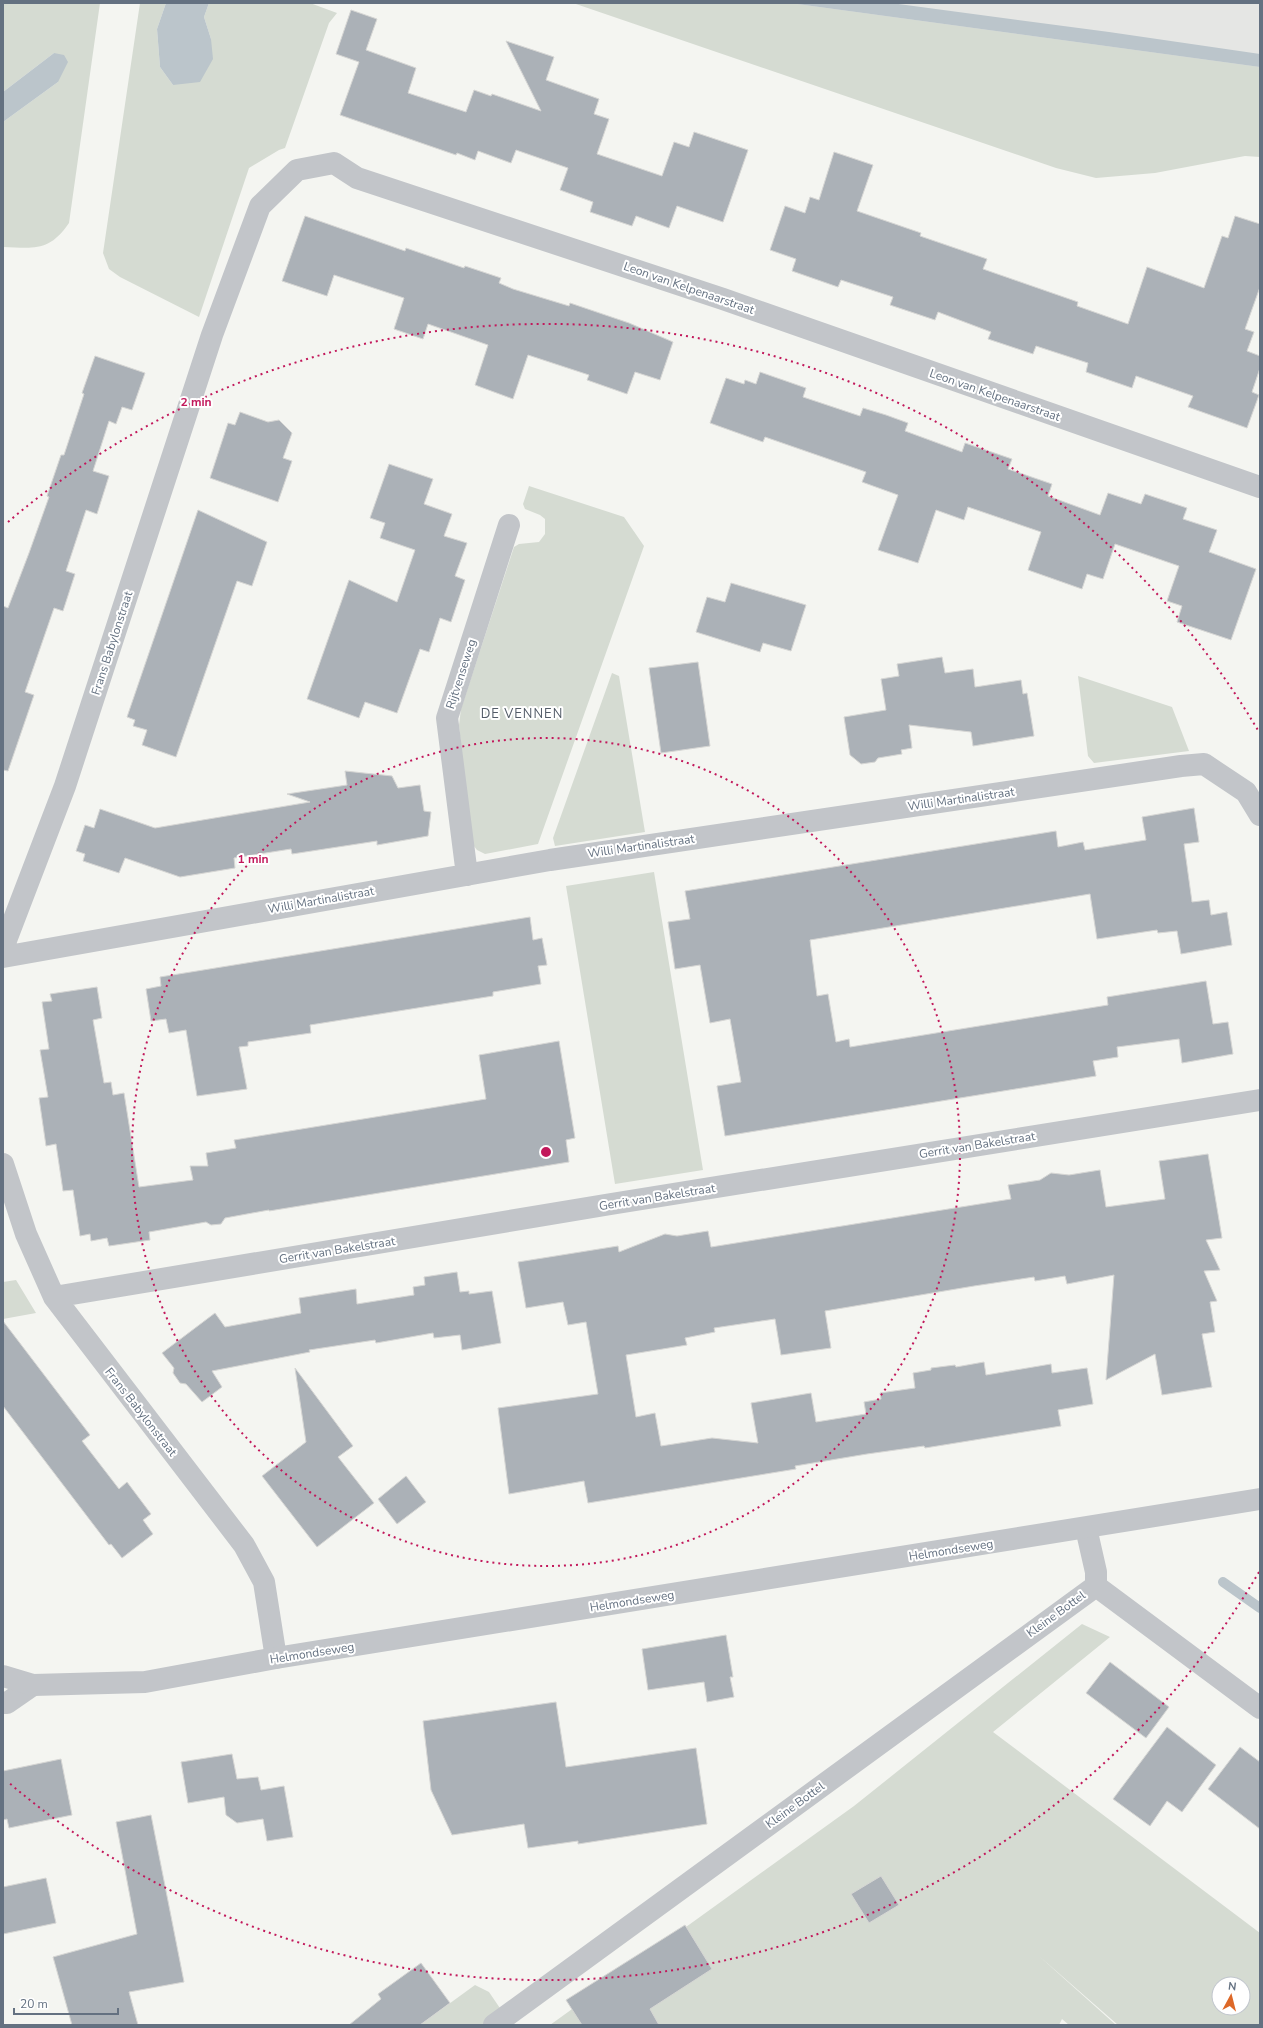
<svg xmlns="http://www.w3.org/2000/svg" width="1263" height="2028" viewBox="0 0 1263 2028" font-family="'Nunito Sans',sans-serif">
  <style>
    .built { fill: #e5e6e4 }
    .green { fill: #d5dbd2; fill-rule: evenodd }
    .water { fill: #bbc5cb }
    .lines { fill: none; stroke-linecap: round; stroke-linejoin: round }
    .stream { stroke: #bbc5cb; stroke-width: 10 }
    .building { fill: #abb1b7; stroke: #d6d6d4 }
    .minor { stroke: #c2c5c9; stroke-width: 22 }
    .tertiary { stroke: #c2c5c9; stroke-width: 22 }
    .ring { fill: none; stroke: #c2185b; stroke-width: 2; stroke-dasharray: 2 4 }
    .labels { text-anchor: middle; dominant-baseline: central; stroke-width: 4; stroke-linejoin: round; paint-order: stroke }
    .street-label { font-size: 12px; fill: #647181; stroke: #fff }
    .neighbourhood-label { font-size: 13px; letter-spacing: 1px; fill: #525b67; stroke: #fff }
    .centre { fill: #c2185b; stroke: #fff; stroke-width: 2 }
    .ring-label { font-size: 12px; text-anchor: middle; font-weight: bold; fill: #c2185b; stroke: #fff; stroke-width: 4; stroke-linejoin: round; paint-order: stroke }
  </style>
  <rect width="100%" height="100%" fill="#f4f5f1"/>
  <path class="built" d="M723,3H1260V115Z"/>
  <path class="green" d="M3,3H100L69,223C49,252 35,248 3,247V122L58,82L54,53L3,92Z
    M140,3H166L157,29L160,67L173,85L211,39L204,17L209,3H310L337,13L329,23L285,148L279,150L249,168L199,317L120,277L109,269L103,253Z
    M573,3H790L1260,67V157L1245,156L1155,173L1096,178L1056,168Z
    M529,486L624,517L644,546L538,844L485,854L477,850L470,841L459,725L461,709L514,547L519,544L539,542L545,534V519L540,515L525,509L523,504Z
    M612,673L619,676L645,832L555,846L553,838Z
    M1078,676L1172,707L1189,751L1094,763L1088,756Z
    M654,872L703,1170L615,1184L566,886Z
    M16,1280L36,1313L3,1319V1282Z
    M1082,1624L1110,1637L993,1732L1260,1933V2025H1118L1039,1956L1116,2025H1069L1062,2019L1059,2025H550L854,1806ZM1219,1984H1243V2008H1219Z
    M475,1985L489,1992L508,2020L500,2025H420Z"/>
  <path class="water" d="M166,3H209L204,17L211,39L213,59L200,82L173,85L160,67L157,29Z
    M790,3H891L1109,32L1260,54V67Z
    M54,53L64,55L68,62L58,82L3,122V92Z"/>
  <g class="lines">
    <path class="stream" d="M1223,1582L1260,1608"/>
  </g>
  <path class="building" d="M351,10L377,19L366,50L416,68L408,93L466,112L474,90L491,96L492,94L541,111L506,41L554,57L546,80L599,99L594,114L609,119L597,154L662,176L674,142L689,147L694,132L748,150L723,222L677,206L669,228L636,216L632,226L590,212L593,202L560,190L568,168L516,150L511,163L478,151L475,160L457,153L456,155L340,115L359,62L336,54Z
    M834,152L873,165L857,211L921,233L920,236L987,259L983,269L1078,302L1077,306L1128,324L1147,267L1204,288L1222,236L1228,238L1235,216L1260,224V287L1245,329L1254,332L1247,351L1260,356V368L1252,392L1259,395L1247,428L1188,407L1193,396L1136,376L1132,388L1086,372L1088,363L1036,346L1033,354L988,339L991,332L938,312L935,320L890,305L893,297L841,280L838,287L792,271L796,259L770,250L785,206L805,213L810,197L819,200Z
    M305,216L405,251L406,248L464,268L465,266L501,278L499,283L513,289L569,306L570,303L629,323L673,342L660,380L635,372L627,394L587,380L589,375L528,355L513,399L475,385L488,345L428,324L423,339L394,329L404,298L334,275L327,296L282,281Z
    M95,356L145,373L132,410L122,407L116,424L109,421L93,471L109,476L97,514L86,510L66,571L75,574L63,611L54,608L25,692L34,695L8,771L3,770V606L8,608L29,553L49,497L47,496L61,455H64L84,394L82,393Z
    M760,372L806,388L803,397L860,416L863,408L886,415L908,423L905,431L962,452L965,443L1012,459L1008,469L1052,484L1048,496L1100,515L1108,493L1141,504L1145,494L1187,508L1183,519L1217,530L1209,552L1256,569L1231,640L1177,622L1182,606L1167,601L1179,566L1115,544L1103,579L1087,574L1082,589L1028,570L1041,532L968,507L964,520L936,510L918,563L878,550L898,495L862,482L866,472L765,437L763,442L710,423L726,378L744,384L745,380L756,384Z
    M240,412L268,422L279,420L292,433L283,458L292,461L278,502L210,478L228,423L235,425Z
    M389,464L433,479L424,504L452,514L444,536L467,543L455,576L465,580L451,622L440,618L429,652L420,649L397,713L365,702L359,718L307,699L349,580L397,602L415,550L380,538L385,523L370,518Z
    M198,510L267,542L252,586L237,581L176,757L142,745L147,730L133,726L135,720L127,717Z
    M731,583L806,605L791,651L763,643L760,652L696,632L707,597L725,602Z
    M942,657L945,673L973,669L975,687L1021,680L1023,694L1027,693L1034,736L973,746L971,732L909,725L912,748L901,750L902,754L878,758L875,762L861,764L850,755L844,717L886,710L881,679L899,676L897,664Z
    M698,662L710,746L661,753L649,668Z
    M345,771L392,776L398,788L420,785L424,811L431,812L428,836L377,845V841L292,854L291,849L234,858L235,868L180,877L125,858L119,873L83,861L85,854L76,851L85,825L94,828L100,809L155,828L310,802L287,794L347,785Z
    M1194,808L1199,842L1184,844L1192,902L1209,900L1211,915L1227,912L1232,945L1181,954L1177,931L1158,933L1157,930L1097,939L1090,894L810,940L817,996L828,994L836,1042L849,1039L850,1047L1108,1005L1107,997L1206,981L1213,1024L1228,1022L1233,1054L1182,1063L1179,1039L1117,1047L1118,1057L1093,1061L1096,1076L725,1136L717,1086L741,1082L730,1019L710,1023L700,965L675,969L668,922L690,919L685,891L1056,831L1058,847L1083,842L1085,850L1146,840L1142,817Z
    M530,917L533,940L542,938L547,965L538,966L541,984L493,992V996L310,1025L311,1033L248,1042V1046L239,1047L247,1089L197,1096L186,1030L169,1033L166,1019L151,1021L146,989L161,986L160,977Z
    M97,987L102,1018L93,1020L104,1083L111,1082L113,1095L124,1093L139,1187L193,1180L190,1166H208L206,1153L236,1148L234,1140L486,1099L479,1055L559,1041L575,1138L566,1140L569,1162L269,1211V1210L225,1218L221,1224L211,1225L206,1222L149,1232L150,1240L109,1246L107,1238L91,1241L90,1234L80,1236L73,1190L63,1191L56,1144L46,1146L39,1098L48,1097L40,1050L49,1049L42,1002L52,1001L50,994Z
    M1208,1154L1222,1238L1206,1240L1220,1270L1204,1271L1217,1301L1210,1302L1215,1332L1202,1334L1212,1387L1162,1395L1155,1354L1106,1380L1114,1275L1067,1284L1065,1276L1035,1281L1034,1277L974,1286L825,1311L831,1348L781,1355L775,1319L714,1328L715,1332L685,1338L687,1345L626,1355L636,1417L655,1413L661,1446L712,1438L758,1443L751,1403L811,1393L816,1422L866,1414L864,1402L881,1399L880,1393L915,1388L913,1373L931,1370V1368L955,1365L956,1367L984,1362L986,1375L1051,1364L1052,1373L1087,1368L1093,1404L1058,1410L1061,1426L925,1448L924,1446L867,1454L795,1466L796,1469L588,1503L584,1481L509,1494L498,1408L598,1394L586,1322L568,1325L563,1302L526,1308L518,1262L618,1246L619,1252L665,1234L677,1236L708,1231L711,1247L1011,1199L1008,1185L1040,1180L1051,1173L1069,1175L1100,1170L1106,1207L1165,1199L1159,1161Z
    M457,1272L460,1292L469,1291V1294L492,1291L501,1343L462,1350L460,1335L434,1338L433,1333L376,1343L375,1340L309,1350L310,1352L212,1371L222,1387L202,1402L186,1384L180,1383L173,1373L174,1368L162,1353L215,1313L225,1327L301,1313L299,1298L356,1289L357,1304L414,1295L413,1287L425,1285L424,1277Z
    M3,1321L90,1435L82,1441L119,1489L127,1482L151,1514L143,1520L153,1534L122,1558L111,1544L109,1545L3,1406Z
    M295,1368L353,1446L338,1457L374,1503L317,1547L262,1476L306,1442Z
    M406,1476L426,1502L397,1524L378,1499Z
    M726,1635L733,1677H730L734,1697L707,1702L704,1682L648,1690L642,1649Z
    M1110,1662L1169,1707L1146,1738L1086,1693Z
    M556,1702L566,1767L696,1748L707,1824L578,1844V1841L528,1848L524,1824L452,1835L431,1790L423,1721Z
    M1167,1727L1216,1765L1182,1812L1167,1801L1150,1826L1113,1799Z
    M1240,1747L1260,1762V1829L1208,1789Z
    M232,1754L237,1779L258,1777L261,1790L284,1786L293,1837L267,1841L263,1819L237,1823L226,1815L224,1797L188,1803L181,1762Z
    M61,1759L72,1815L9,1828L7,1819L3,1820V1771Z
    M151,1815L184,1982L129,1992L138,2025H72L53,1957L137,1934L116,1822Z
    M881,1876L899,1905L869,1923L851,1894Z
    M46,1878L56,1923L3,1934V1887Z
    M685,1925L712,1969L650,2009L659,2025H582L566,2000Z
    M421,1963L450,2003L420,2025H349L381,1999L378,1994Z"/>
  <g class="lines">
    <path class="minor" d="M467,875L447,718L509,525
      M3,948L65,786L212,335L260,206L297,170L334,163L357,178L723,299L1260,487
      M3,957L550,860L1181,766L1204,764L1246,792L1260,815
      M3,1164L26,1234L54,1297L244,1545L264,1582L276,1658
      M54,1297L611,1204L1260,1100
      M1096,1586L1260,1708
      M3,1703H7L33,1685
      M494,2025L1096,1586V1572L1086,1528"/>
    <path class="tertiary" d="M3,1676L33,1685L145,1682L276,1658L1260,1499"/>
  </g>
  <g class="ring">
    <circle cx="546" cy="1152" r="414"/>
    <path d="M1259 1572A828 828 0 0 1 8 1782M8 522A828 828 0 0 1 1259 732"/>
  </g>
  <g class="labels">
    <g class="street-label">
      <text transform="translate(689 288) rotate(19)">Leon van Kelpenaarstraat</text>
      <text transform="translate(995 395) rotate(19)">Leon van Kelpenaarstraat</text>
      <text transform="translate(112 643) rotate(-72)">Frans Babylonstraat</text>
      <text transform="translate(461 674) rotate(-72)">Rijtvenseweg</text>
      <text transform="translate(961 799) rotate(-8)">Willi Martinalistraat</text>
      <text transform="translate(641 846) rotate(-8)">Willi Martinalistraat</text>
      <text transform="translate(321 900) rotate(-10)">Willi Martinalistraat</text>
      <text transform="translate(977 1145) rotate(-9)">Gerrit van Bakelstraat</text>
      <text transform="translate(657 1197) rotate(-9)">Gerrit van Bakelstraat</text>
      <text transform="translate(337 1250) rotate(-9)">Gerrit van Bakelstraat</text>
      <text transform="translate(141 1412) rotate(52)">Frans Babylonstraat</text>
      <text transform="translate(951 1550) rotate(-9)">Helmondseweg</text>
      <text transform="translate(632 1601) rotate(-9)">Helmondseweg</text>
      <text transform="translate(1056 1614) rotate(-36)">Kleine Bottel</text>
      <text transform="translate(312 1653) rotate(-9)">Helmondseweg</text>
      <text transform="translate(795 1805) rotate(-36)">Kleine Bottel</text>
    </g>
    <g class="neighbourhood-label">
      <text x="522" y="714">DE VENNEN</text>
    </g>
  </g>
  <circle cx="546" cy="1152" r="6" class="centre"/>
  <g class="ring-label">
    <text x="196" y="406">2 min</text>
    <text x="253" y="863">1 min</text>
  </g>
  <rect width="1263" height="2028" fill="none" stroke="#647181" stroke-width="8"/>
  <g transform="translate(1231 1996) rotate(7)"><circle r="19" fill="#ffffff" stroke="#c1c6cd"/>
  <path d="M0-3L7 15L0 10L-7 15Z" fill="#dd6828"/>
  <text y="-6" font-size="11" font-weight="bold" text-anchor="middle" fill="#647181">N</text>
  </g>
  <path d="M14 2008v6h104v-6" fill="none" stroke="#647181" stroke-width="2"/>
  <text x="20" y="2008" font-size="12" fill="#647181" stroke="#ffffff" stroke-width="3" paint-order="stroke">20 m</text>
</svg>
